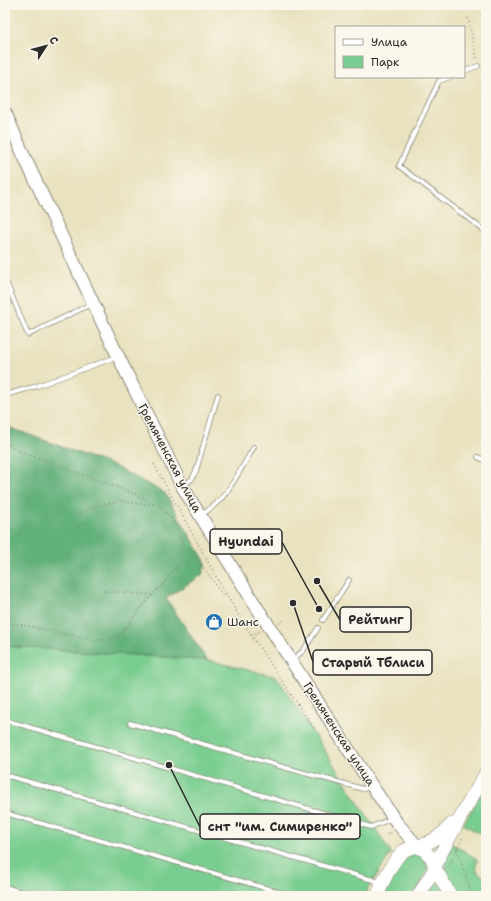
<svg xmlns="http://www.w3.org/2000/svg" width="491" height="901" viewBox="0 0 491 901" font-family="'Shantell Sans',sans-serif">
  <style>
    .green { fill: #79cd90; stroke: #527c5e }
    .forest { fill: #62b07a; stroke: #466e52 }
    .lines { fill: none; stroke-linecap: round; stroke-linejoin: round }
    .lane-casing { stroke: #8a8676; stroke-width: 5.5 }
    .secondary-casing { stroke: #8a8676; stroke-width: 14 }
    .primary-casing { stroke: #8a8676; stroke-width: 14 }
    .path { stroke: #8a8676; stroke-width: 1.5; stroke-dasharray: 1 3; stroke-linecap: butt }
    .lane { stroke: #fff; stroke-width: 4 }
    .secondary { stroke: #fff; stroke-width: 12 }
    .primary { stroke: #fff; stroke-width: 13 }
    .labels { text-anchor: middle; dominant-baseline: central; stroke-width: 3; stroke-linejoin: round; paint-order: stroke }
    .street-label { font-size: 12px; fill: #2b2b2b; stroke: #fbf7ec }
    .poi-label { font-size: 12px; fill: #2b2b2b; stroke: #fbf7ec; text-anchor: start }
    .leader { fill: none; stroke: #2b2b2b; stroke-width: 1.5 }
    .callout-dot { fill: #2b2b2b; stroke: #fbf7ec; stroke-width: 1.5 }
    .callout { fill: #fbf7ec; stroke: #2b2b2b; stroke-width: 1.5 }
    .callout-label { font-size: 13px; text-anchor: middle; font-weight: bold; fill: #2b2b2b }
  </style>
  <rect width="100%" height="100%" fill="#fbf7ec"/>
  <filter id="ink" filterUnits="userSpaceOnUse"><feTurbulence type="fractalNoise" baseFrequency=".025" numOctaves="2"/><feDisplacementMap in="SourceGraphic" scale="8" xChannelSelector="R" yChannelSelector="G"/><feConvolveMatrix kernelMatrix="1 2 1 2 8 2 1 2 1" color-interpolation-filters="sRGB"/></filter>
  <filter id="wash" filterUnits="userSpaceOnUse"><feTurbulence type="fractalNoise" baseFrequency=".012" numOctaves="4" result="noise"/><feDisplacementMap in="SourceGraphic" scale="16" xChannelSelector="R" yChannelSelector="G"/><feGaussianBlur stdDeviation="0.9" result="paint"/><feColorMatrix in="noise" values="0 0 0 0 0 0 0 0 0 0 0 0 0 0 0 0 0 1.4 0 .05"/><feComposite in="paint" operator="in"/></filter>
  <g filter="url(#wash)">
    <rect width="100%" height="100%" fill="#e9e2c0"/>
    <path class="green" d="M5,646L207,660L277,677L391,853L367,890L368,896H5Z
      M486,785V796L482,803L486,805V837L463,824Z
      M452,844L477,859L476,868L478,873L486,878V896H460C451,884 442,871 446,855C447,851 450,847 452,844Z
      M414,852C440,861 421,882 413,896H382V893L404,858Z
      M438,882L448,896H428L435,884Z"/>
    <path class="forest" d="M5,426L114,466L165,493L206,563L202,575L166,598L207,660L5,646Z"/>
  </g>
  <g filter="url(#ink)">
    <g class="lines">
      <g class="lane-casing">
        <path id="lane" d="M464,71L478,66
          M450,77L439,81L399,166L486,232
          M5,279L28,335L91,304
          M5,395L37,386L116,357
          M478,457L486,461
          M183,486L192,479L196,471L218,395
          M201,515C208,511 214,506 220,500C233,486 244,463 254,447
          M323,620L349,580
          M292,660L303,651L318,628
          M5,720L371,827L393,818
          M130,723L283,767L363,789L370,787
          M5,775L380,882
          M5,813L293,896
          M5,887L34,896"/>
      </g>
      <g class="secondary-casing">
        <path id="secondary" d="M5,112L23,154L118,356L182,486L254,603L372,786L397,823L418,847"/>
      </g>
      <g class="primary-casing">
        <path id="primary" d="M418,847L424,850L432,858L435,868L451,896
          M378,896C380,886 395,856 404,851C409,847 413,848 419,846C432,843 443,834 452,824
          M418,896L435,868L437,861L464,811L486,773"/>
      </g>
      <path class="path" d="M468,18L477,60
        M5,443L25,453L138,495L158,504L173,521L182,541L210,576L222,595L225,593
        M154,464L225,593L251,635L315,730
        M79,514L96,506L122,501L141,504H156
        M103,591L152,595L162,586L180,562L182,541
        M5,623L24,625L93,640H111L122,633L132,619L152,595
        M279,623L285,620
        M251,635L261,631
        M387,835L392,832
        M457,849L472,896
        M448,868L463,837
        M432,896L435,890"/>
      <use href="#lane" class="lane"/>
      <use href="#secondary" class="secondary"/>
      <use href="#primary" class="primary"/>
    </g>
  </g>
  <defs>
    <g id="shop-disc" transform="scale(0.9)"><circle r="9.5" fill="#1f6fb2" stroke="#fbf7ec"/><path d="M-5-2.5h2.3a2.7 3.5 0 0 1 5.4 0H5L5.5 6h-11ZM-1.5-2.5h3a1.5 2.3 0 0 0-3 0Z" fill="#fff"/></g>
  </defs>
  <g fill-rule="evenodd">
    <use href="#shop-disc" x="214" y="622"/>
  </g>
  <g class="labels">
    <g class="street-label">
      <text transform="translate(170 458) rotate(62)">Гремяченская улица</text>
      <text transform="translate(339 734) rotate(57)">Гремяченская улица</text>
    </g>
    <g class="poi-label">
      <text x="227" y="622">Шанс</text>
    </g>
  </g>
  <path class="leader" d="M319 609L282 542M317 581L340 620M293 603L313 662M169 765L200 827"/>
  <g class="callout-dot">
    <circle cx="319" cy="609" r="4"/>
    <circle cx="317" cy="581" r="4"/>
    <circle cx="293" cy="603" r="4"/>
    <circle cx="169" cy="765" r="4"/>
  </g>
  <g class="callout">
    <rect x="210" y="529" width="72" height="25" rx="4"/>
    <rect x="340" y="607" width="71" height="25" rx="4"/>
    <rect x="313" y="650" width="119" height="25" rx="4"/>
    <rect x="200" y="814" width="160" height="25" rx="4"/>
  </g>
  <g class="callout-label">
    <text x="246" y="546">Hyundai</text>
    <text x="376" y="624">Рейтинг</text>
    <text x="373" y="667">Старый Тблиси</text>
    <text x="280" y="831">снт "им. Симиренко"</text>
  </g>
  <rect width="491" height="901" fill="none" stroke="#fbf7ec" stroke-width="20"/>
  <rect x="335" y="26" width="130" height="52" fill="#fbf7ec" stroke="#a8a59f"/>
  <rect x="343" y="39" width="20" height="6" fill="#ffffff" stroke="#a8a59f"/>
  <text x="371" y="46" font-size="12" fill="#2b2b2b">Улица</text>
  <rect x="343" y="56" width="20" height="12" fill="#79cd90" stroke="#a8a59f"/>
  <text x="371" y="66" font-size="12" fill="#2b2b2b">Парк</text>
  <g transform="translate(46 46) rotate(54)" stroke="#fbf7ec" stroke-width="3" paint-order="stroke">
  <path d="M0-3L7 15L0 10L-7 15Z" fill="#2b2b2b"/>
  <text y="-6" font-size="11" font-weight="bold" text-anchor="middle" fill="#2b2b2b">С</text>
  </g>
</svg>
